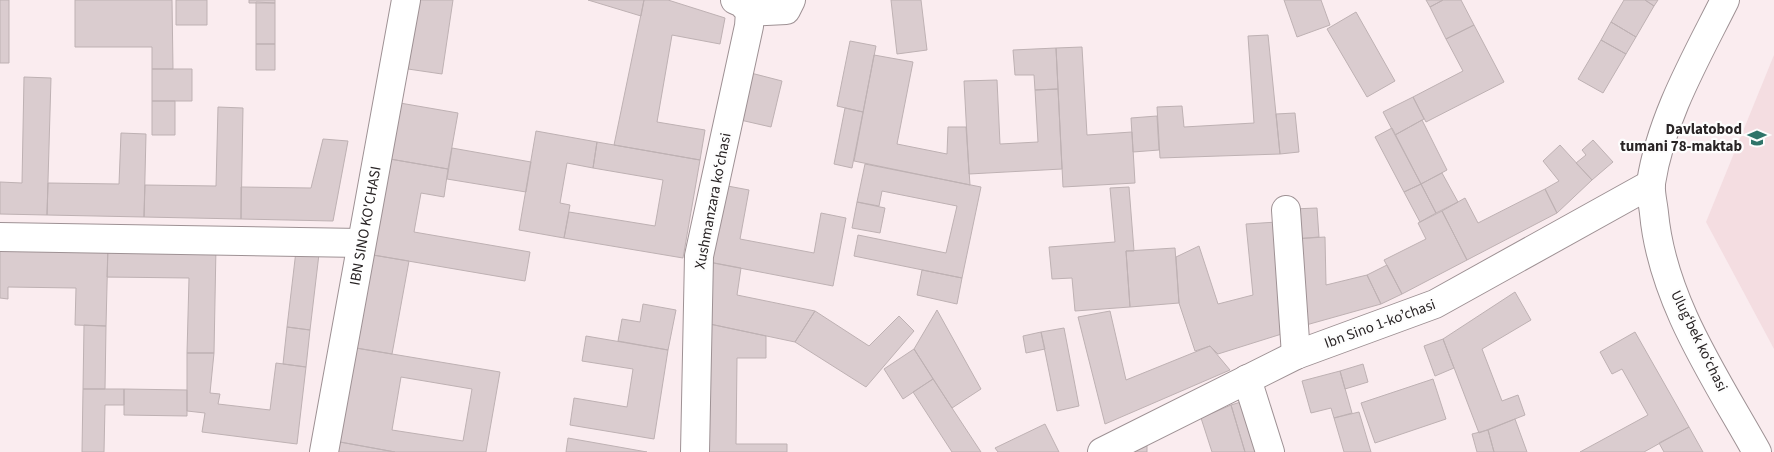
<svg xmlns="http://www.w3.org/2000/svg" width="1774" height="452" viewBox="0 0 1774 452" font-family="'Source Sans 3',sans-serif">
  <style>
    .built { fill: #f4dde1 }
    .building { fill: #dacccf; stroke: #beb1b3; fill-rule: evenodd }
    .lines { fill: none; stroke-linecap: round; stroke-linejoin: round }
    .minor-casing { stroke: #9e9194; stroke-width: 30 }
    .minor { stroke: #fff; stroke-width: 28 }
    .labels { text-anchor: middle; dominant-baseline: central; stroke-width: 4.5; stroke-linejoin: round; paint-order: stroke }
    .poi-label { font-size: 15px; font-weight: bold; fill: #292425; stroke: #fdfdfd; text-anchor: end }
    .street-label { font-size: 15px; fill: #292425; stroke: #fdfdfd }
  </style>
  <rect width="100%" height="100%" fill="#faecef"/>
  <path class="built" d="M1774,55V349L1706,222Z"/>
  <path class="building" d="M0,0H9V63H0Z
    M75,0H172L173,69H152V47H75Z
    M176,0H207V25H176Z
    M249,0H275V3H249Z
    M419,0H453L442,74L408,69Z
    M588,0H644L641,16Z
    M644,0H668L725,18L720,44L672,35L657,122L705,130L700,160L614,145Z
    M891,0H921L927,50L897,54Z
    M1284,0H1321L1330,25L1297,37Z
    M1426,0H1443L1430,7Z
    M1443,0H1461L1474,25L1446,39L1430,7Z
    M1624,0H1645L1654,6L1636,37L1611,22Z
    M1645,0H1658L1654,6Z
    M256,2L275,3V44H256Z
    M1356,12L1395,81L1367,97L1327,29Z
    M1611,22L1636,37L1626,54L1601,40Z
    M1474,25L1504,82L1426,122L1413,97L1463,71L1446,39Z
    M1268,35L1280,154L1160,158L1157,107L1182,106L1184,127L1254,123L1248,36Z
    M1601,40L1626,54L1603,93L1578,79Z
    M850,41L876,46L863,112L837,106Z
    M256,44H275V70H256Z
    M1082,47L1087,135L1132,132L1135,183L1063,187L1056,48Z
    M1056,48L1058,89L1035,90L1034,75H1015L1013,50Z
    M874,55L913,62L897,144L947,154L948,127H966L970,185L854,161Z
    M152,69H192V101H152Z
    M747,72L782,81L771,127L736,119Z
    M24,77L51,78L47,215L0,214V182L22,183Z
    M997,80L1000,144L1038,142L1035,90L1058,89L1062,169L969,174L964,81Z
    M1413,97L1424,119L1395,135L1383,112Z
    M152,101H175V135H152Z
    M400,103L458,113L448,169L390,159Z
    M218,107L243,108L241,219L144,217L145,185L216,186Z
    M845,108L863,112L852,168L834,164Z
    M1295,113L1299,152L1280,154L1276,114Z
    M1157,116L1159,150L1133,152L1131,118Z
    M1422,120L1447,170L1421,184L1395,135Z
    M1392,128L1421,184L1404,192L1375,137Z
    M536,131L597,142L593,168L567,163L560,203L570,205L564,238L519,230Z
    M121,133L146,134L144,217L47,215L48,183L119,184Z
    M323,139L348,141L333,221L241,219V187L311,188Z
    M1593,140L1613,162L1592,180L1576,163L1586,155L1582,150Z
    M597,142L700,160L683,258L564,238L569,212L655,226L663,180L593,168Z
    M1560,145L1592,180L1557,213L1545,189L1559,181L1543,161Z
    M452,148L531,162L526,192L447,179Z
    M390,159L448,169L444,197L421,193L414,232L530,252L525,281L373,255Z
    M865,164L981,187L962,278L854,256L858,235L946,253L957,206L882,191L879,206L857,202Z
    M1442,173L1458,202L1436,213L1421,184Z
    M717,184L749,190L740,239L814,253L821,213L846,218L833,286L703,261Z
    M1421,184L1436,213L1420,222L1404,192Z
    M1129,187L1134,251H1126L1130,307L1075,311L1072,278L1052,279L1049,247L1115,242L1110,188Z
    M1545,189L1557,213L1467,260L1442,211L1465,198L1478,223Z
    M857,202L885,208L880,233L852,228Z
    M1317,208L1319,237L1294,239L1292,209Z
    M1442,211L1467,260L1402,294L1384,260L1426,239L1418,223Z
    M1277,222L1288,332L1218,354L1210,346L1195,351L1179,303L1176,257L1199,246L1218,304L1253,295L1246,224Z
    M1325,237L1326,285L1367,275L1381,304L1299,327L1294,239Z
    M0,243L108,246L106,326L75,325L76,288L8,287V299L0,298Z
    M108,246L216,247L214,353H187L189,278L107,277Z
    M1175,248L1179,303L1130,307L1126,251Z
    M296,251L319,254L310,330L287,327Z
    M373,255L409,261L392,354L356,348Z
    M709,262L741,268L737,295L815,311L795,342L705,323Z
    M1387,265L1402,294L1381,304L1367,275Z
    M922,270L962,278L957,304L917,295Z
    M1515,292L1531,320L1482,349L1502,401L1518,395L1525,415L1479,433L1443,339Z
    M643,304L676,310L668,350L618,341L622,319L640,322Z
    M937,310L981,389L952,408L914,349Z
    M815,311L869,346L899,316L914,331L866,387L795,342Z
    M1110,311L1126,380L1210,346L1230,370L1105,424L1078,317Z
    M705,323L766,336V358H737L736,444H787V452H704Z
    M84,325L106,326L105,389H83Z
    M287,327L310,330L306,367L283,364Z
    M1064,328L1079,406L1057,411L1041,332Z
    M1041,332L1045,349L1026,353L1023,336Z
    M1635,332L1689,427L1644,452H1580L1648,415L1622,369L1612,374L1600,352Z
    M586,336L668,350L654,439L570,425L574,398L627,407L633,369L582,361Z
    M1443,339L1454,368L1435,376L1424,346Z
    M356,348L500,372L486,452H395L340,442ZM401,377L472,389L463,441L392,430Z
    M914,349L933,379L903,399L884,369Z
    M187,353H214L210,393L220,394L218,404L270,410L276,363L306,367L297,444L202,432L205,413L187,411Z
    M1363,364L1368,382L1345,389L1340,371Z
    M1340,371L1352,413L1334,418L1331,408L1311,413L1302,381Z
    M933,379L952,408L981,452H952L913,392Z
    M1433,379L1446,419L1375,443L1361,403Z
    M83,389H124V405H105L104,452H82Z
    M124,389L187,390V416L124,415Z
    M1247,400L1263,452H1245L1231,405Z
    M1231,405L1245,452H1212L1201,418Z
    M1359,412L1371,452H1344L1334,418Z
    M1515,419L1527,452H1494L1488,430Z
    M1045,424L1059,452H998L995,448Z
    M1689,427L1703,452H1664L1659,443Z
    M1488,430L1494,452H1477L1472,434Z
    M568,438L647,452H566Z
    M340,442L395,452H338Z
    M1147,446V452H1132Z"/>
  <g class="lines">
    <g class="minor-casing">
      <g id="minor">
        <path d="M1725,0C1696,58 1661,118 1651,183C1650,192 1653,203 1654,213C1662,300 1715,377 1757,452"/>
        <path d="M750,12L786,10L791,0"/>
        <path d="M1286,210L1296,355"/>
        <path d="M0,237L361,243"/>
        <path d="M1247,379L1270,452"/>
        <path id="s1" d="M324,452L406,0"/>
        <path d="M695,452L699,256L749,26L750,12L742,3L735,0"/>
        <path d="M1102,452L1296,355L1435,304L1651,184"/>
      </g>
    </g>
    <use href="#minor" class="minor"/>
  </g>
  <defs>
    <g id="school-bare" transform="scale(1.5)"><path d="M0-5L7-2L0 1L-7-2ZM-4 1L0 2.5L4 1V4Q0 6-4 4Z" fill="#2e7469" stroke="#fdfdfd" stroke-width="2.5" paint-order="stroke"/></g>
  </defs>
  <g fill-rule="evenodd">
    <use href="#school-bare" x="1757" y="138"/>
  </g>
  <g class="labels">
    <g class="poi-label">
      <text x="1742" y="129">Davlatobod<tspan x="1742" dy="17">tumani 78-maktab</tspan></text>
    </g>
    <g class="street-label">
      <text transform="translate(713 201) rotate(-79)">Xushmanzara koʻchasi</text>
      <text stroke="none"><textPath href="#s1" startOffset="230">IBN SINO KO'CHASI</textPath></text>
      <text transform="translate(1380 324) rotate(-20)">Ibn Sino 1-koʼchasi</text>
      <text transform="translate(1699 341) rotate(64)">Ulugʻbek koʻchasi</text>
    </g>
  </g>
</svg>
